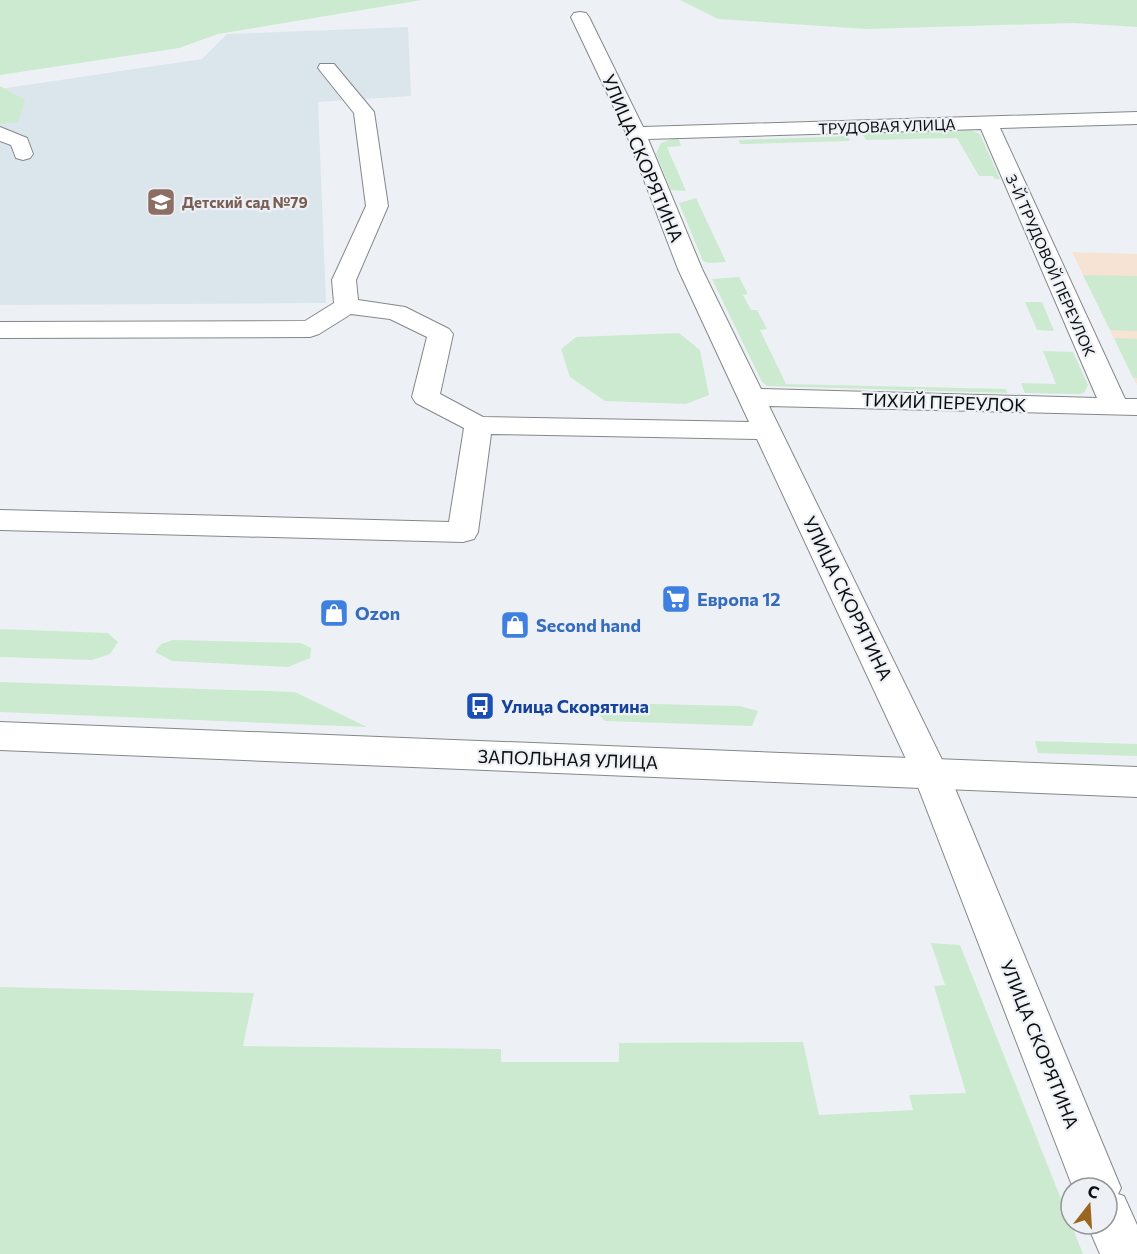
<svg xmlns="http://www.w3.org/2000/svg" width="1137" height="1254" viewBox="0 0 1137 1254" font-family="Commissioner,sans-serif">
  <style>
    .commercial { fill: #f6e3d3 }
    .built { fill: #dbe5ec }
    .green { fill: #cceacf }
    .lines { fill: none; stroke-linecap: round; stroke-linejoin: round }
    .minor-casing { stroke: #84878a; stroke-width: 2 }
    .major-casing { stroke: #84878a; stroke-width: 2 }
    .minor { fill: #fff; fill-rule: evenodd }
    .major { fill: #fff; fill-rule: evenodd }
    .labels { text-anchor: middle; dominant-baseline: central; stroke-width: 4.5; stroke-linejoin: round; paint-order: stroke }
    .far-street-label { font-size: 15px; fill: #0b0d0e; stroke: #edf1f5 }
    .far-education-label { font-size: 15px; font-weight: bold; fill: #785e54; stroke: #edf1f5; text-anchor: start }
    .street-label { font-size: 18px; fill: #0b0d0e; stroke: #edf1f5 }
    .shop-label { font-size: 18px; font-weight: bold; fill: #366cbe; stroke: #edf1f5; text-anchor: start }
    .transit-label { font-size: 18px; font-weight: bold; fill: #164399; stroke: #edf1f5; text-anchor: start }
  </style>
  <rect width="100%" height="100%" fill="#edf1f5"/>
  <path class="commercial" d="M1072,252L1137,254V385L1110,330Z"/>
  <path class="built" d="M408,27L411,96L318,102L326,303L0,305V89L202,59L227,34Z"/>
  <path class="green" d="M0,0H422L218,34L179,48L0,75Z
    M680,0H1137V27L1074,23L866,29L718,19Z
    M0,86L25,100L18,122L0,124Z
    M969,129L980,134L1000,179H995L993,176H979L957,138L866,140L859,130Z
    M848,136L850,141L748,144H740L739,140Z
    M678,137L681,146L667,147L686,191L671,190L656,154L661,143Z
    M696,198L726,262L709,263L703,261L679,203Z
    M1083,275L1137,276V331L1110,330Z
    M739,277L748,294L743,295L751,310H757L767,329L760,330L786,384L1006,389L1007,393L767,386L762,382L712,279Z
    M1025,302H1042L1054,331L1037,330Z
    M679,333L700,350L709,395L686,404L605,401L570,377L561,349L576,337Z
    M1114,338L1137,339V378H1133Z
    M1043,351L1073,352L1088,385L1085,392L1080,394L1025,393L1021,383L1056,384Z
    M0,629L108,633L118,642L110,654L92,660L0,657Z
    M173,640L301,643L311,648L310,658L288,667L172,661L155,652L161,644Z
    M0,682L295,692L367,727L0,712Z
    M610,703L740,706L758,711L752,726L605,721L593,708Z
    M1035,741L1137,744V756L1038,753Z
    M931,943L960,945L1083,1254H0V987L254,993L243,1046L501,1049V1062H619V1043L803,1042L819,1115L913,1110L909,1095L966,1093L934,986L945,985Z"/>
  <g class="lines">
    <g class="minor-casing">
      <path id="minor" d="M580,12L586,13L589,17L643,127L1137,112V124L1000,128L1125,399H1137V415L769,406L949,774L1121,1188L1118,1194L1124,1196L1137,1225V1254H1100L1087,1224H1107V1188H1073L913,774L757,439L491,434L478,532L474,539L463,542L0,530V510L449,522L464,428L416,403L412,397L427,337L390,319L351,314L319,334L310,337L0,338V322L305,321L334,303L332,280L366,206L354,113L318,68L320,64H334L374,112L388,206L356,280L358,300L405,307L449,329L453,334L440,394L483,417L749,422L678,269L626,133L571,17L574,13ZM981,129L1097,398L761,389L702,269L648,139Z
        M0,127L27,138L33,154L30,158L23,160L16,158L11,145L0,141Z"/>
    </g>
    <g class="major-casing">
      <path id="major" d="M0,722L1137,767V797L0,750Z"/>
    </g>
    <use href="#minor" class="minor"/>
    <use href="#major" class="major"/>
  </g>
  <defs>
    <g id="school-square" transform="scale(1.5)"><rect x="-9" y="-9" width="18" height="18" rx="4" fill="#8d6e63" stroke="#edf1f5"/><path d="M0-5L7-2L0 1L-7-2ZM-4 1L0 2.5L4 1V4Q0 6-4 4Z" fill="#fff"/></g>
    <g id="supermarket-square" transform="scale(1.5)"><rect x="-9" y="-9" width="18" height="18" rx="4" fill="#3f7fe0" stroke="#edf1f5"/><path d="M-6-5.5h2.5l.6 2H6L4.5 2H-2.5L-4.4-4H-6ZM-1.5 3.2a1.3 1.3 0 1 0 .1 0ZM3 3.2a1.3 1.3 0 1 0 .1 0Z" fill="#fff"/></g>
    <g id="shop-square" transform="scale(1.5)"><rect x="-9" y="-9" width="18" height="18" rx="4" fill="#3f7fe0" stroke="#edf1f5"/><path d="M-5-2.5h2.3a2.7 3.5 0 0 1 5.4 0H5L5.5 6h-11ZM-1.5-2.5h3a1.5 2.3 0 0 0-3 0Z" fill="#fff"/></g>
    <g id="bus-square" transform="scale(1.5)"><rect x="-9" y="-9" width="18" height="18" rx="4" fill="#1a4fb4" stroke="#edf1f5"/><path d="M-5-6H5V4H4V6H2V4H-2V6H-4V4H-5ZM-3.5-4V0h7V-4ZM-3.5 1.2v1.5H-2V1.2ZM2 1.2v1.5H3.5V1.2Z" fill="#fff"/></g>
  </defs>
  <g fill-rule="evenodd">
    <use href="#school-square" x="161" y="202"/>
    <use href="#supermarket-square" x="676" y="599"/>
    <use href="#shop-square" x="334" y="613"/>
    <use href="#shop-square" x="515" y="625"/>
    <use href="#bus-square" x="480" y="706"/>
  </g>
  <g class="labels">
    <g class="far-street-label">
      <text transform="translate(887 126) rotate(-2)">ТРУДОВАЯ УЛИЦА</text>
      <text transform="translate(1051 265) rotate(66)">3-Й ТРУДОВОЙ ПЕРЕУЛОК</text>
    </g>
    <g class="far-education-label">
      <text x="182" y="202">Детский сад №79</text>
    </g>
    <g class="street-label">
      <text transform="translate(643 158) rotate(67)">УЛИЦА СКОРЯТИНА</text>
      <text transform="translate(944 402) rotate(2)">ТИХИЙ ПЕРЕУЛОК</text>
      <text transform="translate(848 598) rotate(64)">УЛИЦА СКОРЯТИНА</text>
      <text transform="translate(568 759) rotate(2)">ЗАПОЛЬНАЯ УЛИЦА</text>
      <text transform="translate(1040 1044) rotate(68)">УЛИЦА СКОРЯТИНА</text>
    </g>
    <g class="shop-label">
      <text x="697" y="599">Европа 12</text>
      <text x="355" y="613">Ozon</text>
      <text x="536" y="625">Second hand</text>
    </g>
    <g class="transit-label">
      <text x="501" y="706">Улица Скорятина</text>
    </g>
  </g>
  <g transform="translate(1089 1206) rotate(17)"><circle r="28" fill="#edf1f5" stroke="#939699" stroke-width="1.5"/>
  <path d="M0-4.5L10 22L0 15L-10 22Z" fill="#9c651f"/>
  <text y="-9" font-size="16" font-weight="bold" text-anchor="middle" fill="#0b0d0e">С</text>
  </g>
</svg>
